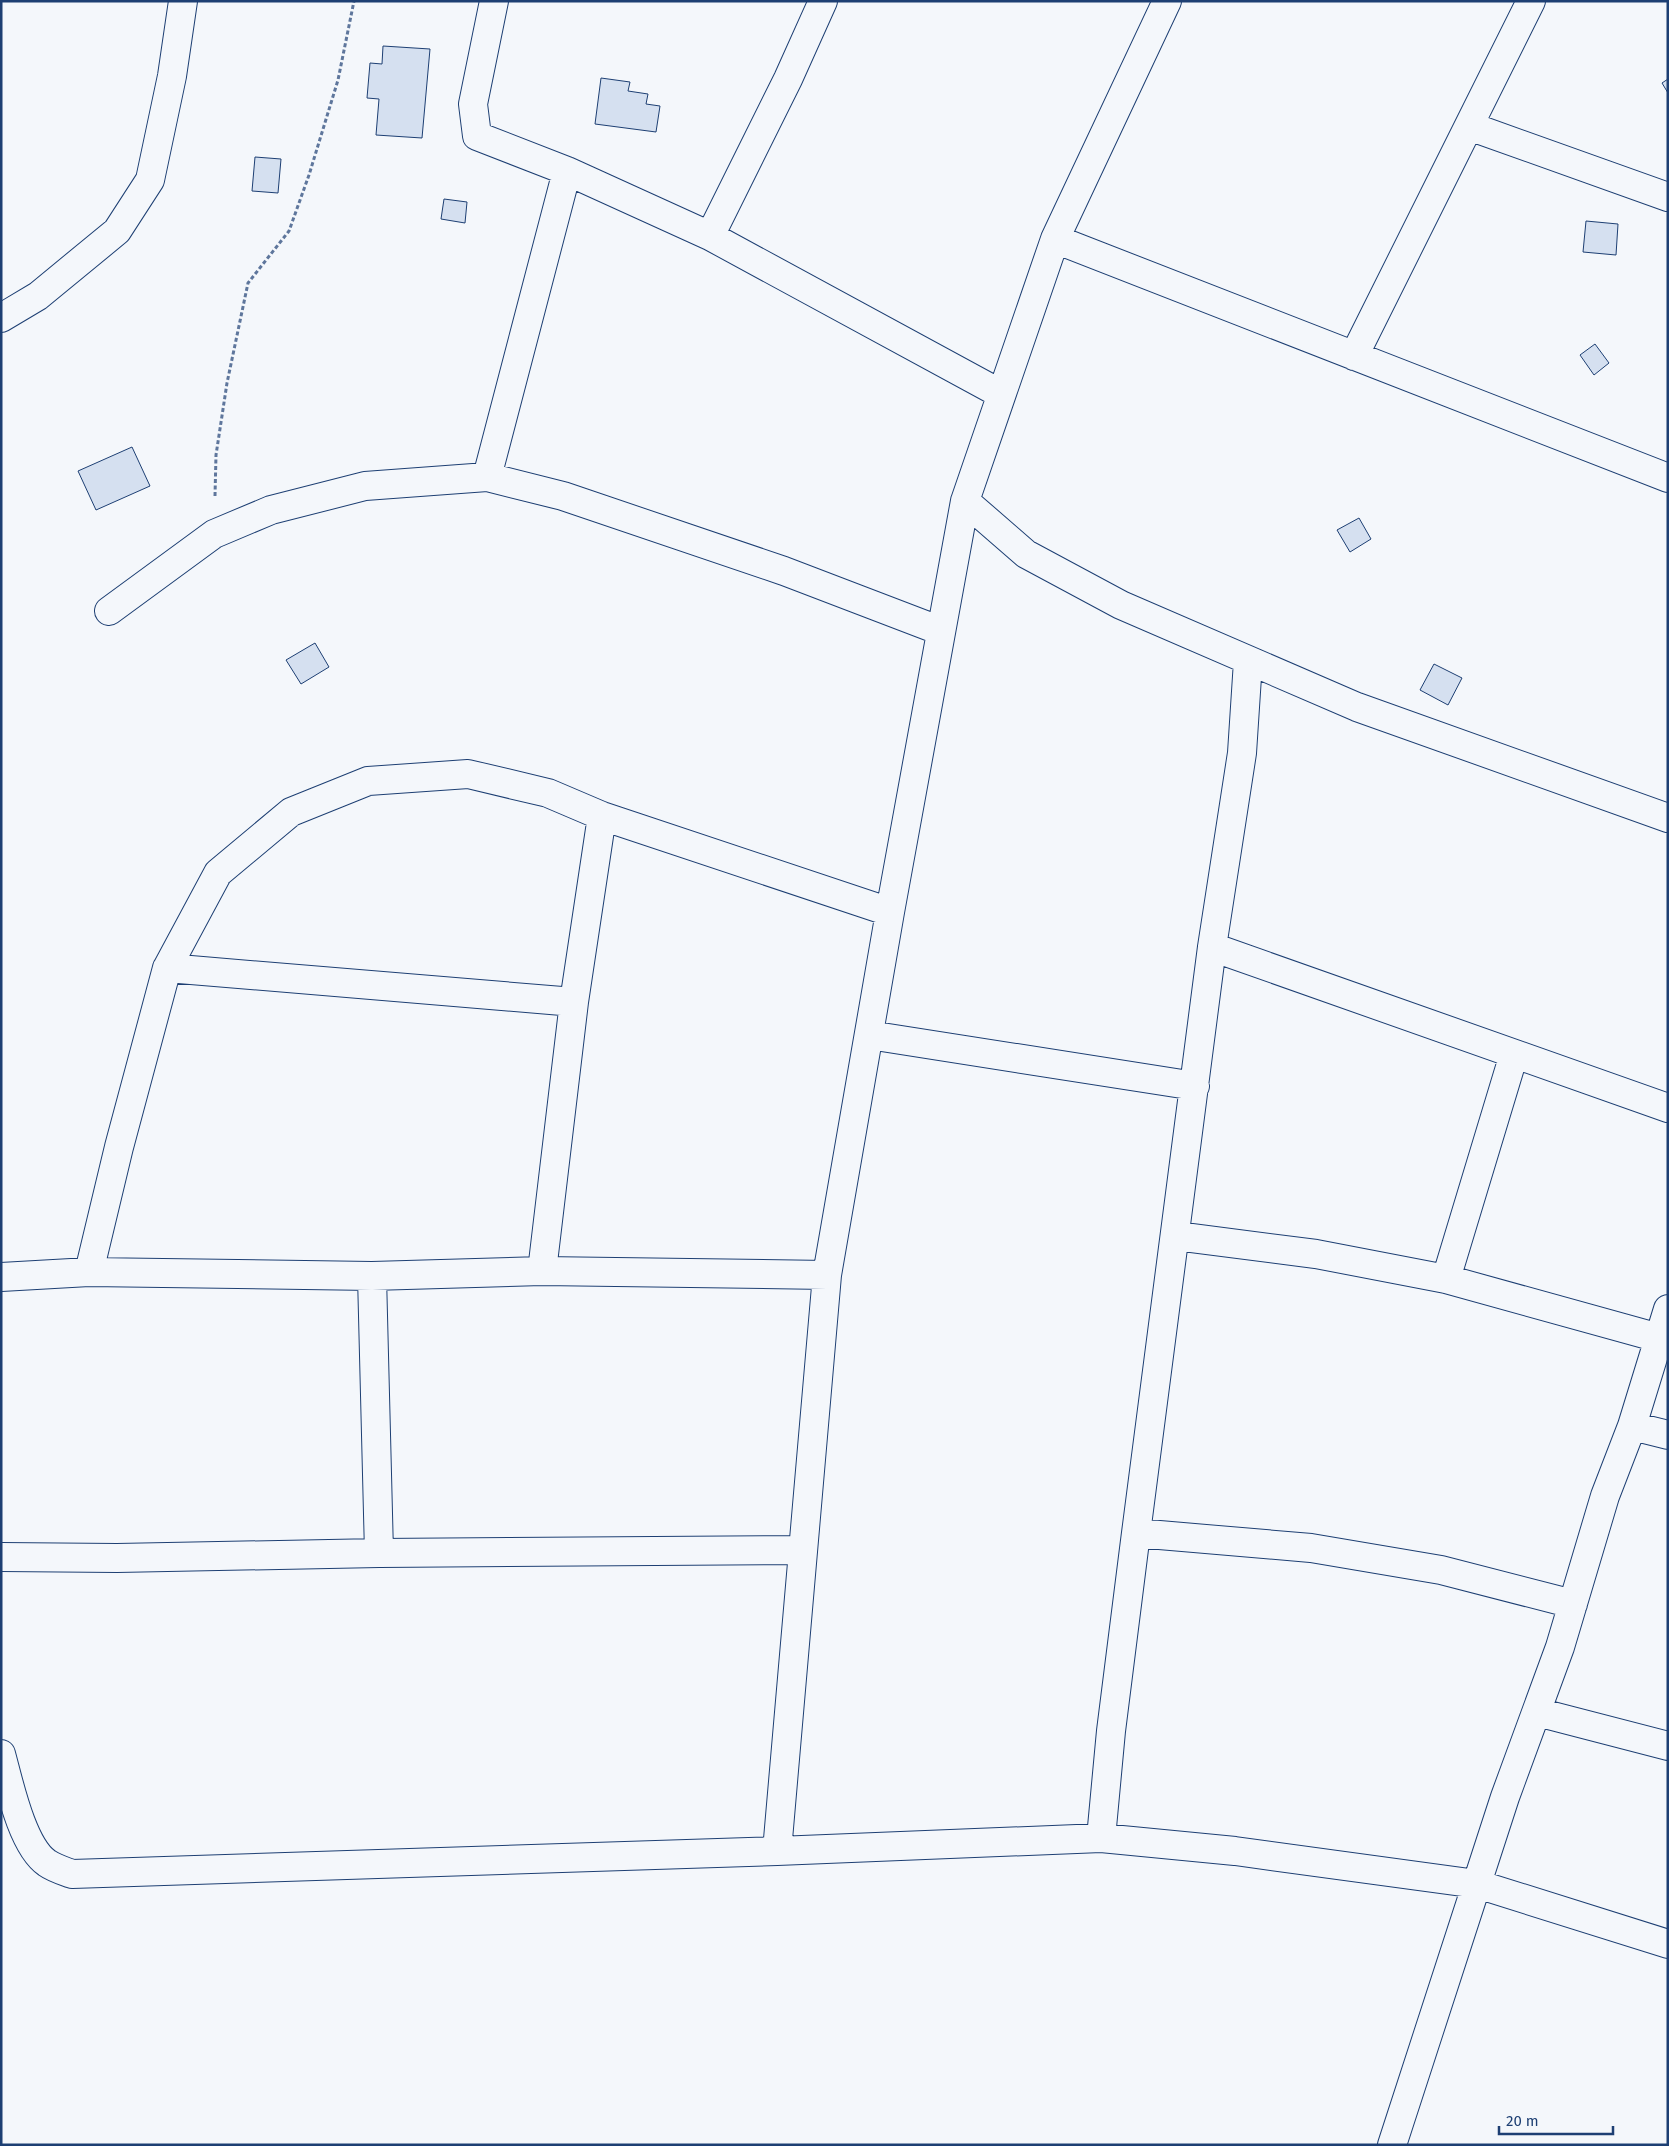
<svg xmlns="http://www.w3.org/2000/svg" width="1669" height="2146" viewBox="0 0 1669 2146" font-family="'Fira Sans',sans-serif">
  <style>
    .building { fill: #d5e0f0; stroke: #1d3f73 }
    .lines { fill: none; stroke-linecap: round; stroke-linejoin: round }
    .minor-casing { stroke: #1d3f73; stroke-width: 30 }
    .path { stroke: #5e769c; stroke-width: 3; stroke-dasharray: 4 2.5; stroke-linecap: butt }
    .minor { stroke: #f4f7fb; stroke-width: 28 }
  </style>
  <rect width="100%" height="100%" fill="#f4f7fb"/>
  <path class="building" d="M383,46L430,49L422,138L376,135L379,99L367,98L370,63L382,64Z
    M601,78L630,82L628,91L648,94L646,104L660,106L656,132L595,124Z
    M1668,79V93L1662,83Z
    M255,157L281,159L278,193L252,191Z
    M444,199L467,202L465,223L441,219Z
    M1586,221L1618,224L1616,255L1583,252Z
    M1595,344L1609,363L1594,375L1580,355Z
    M132,447L150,486L96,510L78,471Z
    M1359,518L1371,539L1350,552L1337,530Z
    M315,643L329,667L301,684L286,660Z
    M1434,664L1462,678L1448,705L1420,690Z"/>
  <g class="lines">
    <g class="minor-casing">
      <path id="minor" d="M494,1L473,104L477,136L567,171L710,236L1001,394
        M1469,126L1668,197
        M710,236L788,79L823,1
        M1055,239L1668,478
        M1,318L38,296L117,231L150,180L172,76L183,1
        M1354,356L1531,1
        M487,477L567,171
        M965,501L1026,554L1121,605L1357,707L1668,818
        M109,611L214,534L271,510L365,486L487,477L563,496L784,571L941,631
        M1212,947L1668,1108
        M167,968L574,1002
        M869,1035L1195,1086
        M1176,1236L1316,1254L1446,1279L1659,1338
        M542,1271L574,1002L602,816
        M89,1272L119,1147L167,968L218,873L291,812L368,781L468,774L548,793L602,816L890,912
        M372,1276L379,1553
        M1,1277L89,1272L372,1276L542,1271L827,1275
        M1446,1279L1514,1054
        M1632,1426L1668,1435
        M1136,1533L1311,1548L1441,1570L1573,1604
        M1,1557L117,1558L379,1553L803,1550
        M1537,1712L1668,1746
        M1,1754C9,1783 22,1846 47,1863C54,1868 64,1871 72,1874L777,1851L1101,1838L1235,1851L1477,1884L1668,1944
        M1101,1838L1111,1731L1136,1533L1212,947L1242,753L1248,661
        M777,1851L827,1275L890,912L965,501L1055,239L1167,1
        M1392,2145L1505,1797L1560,1647L1605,1496L1632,1426L1668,1309"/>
    </g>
    <path class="path" d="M215,496L216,455L227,383L248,283L289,231L309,175L338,80L354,1"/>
    <use href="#minor" class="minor"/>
  </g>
  <rect width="1669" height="2146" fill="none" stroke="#1d3f73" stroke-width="5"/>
  <path d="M1499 2126v8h114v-8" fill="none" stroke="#1d3f73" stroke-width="2.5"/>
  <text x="1506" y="2126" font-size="15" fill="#1d3f73" stroke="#f4f7fb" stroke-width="4" paint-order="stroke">20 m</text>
</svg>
